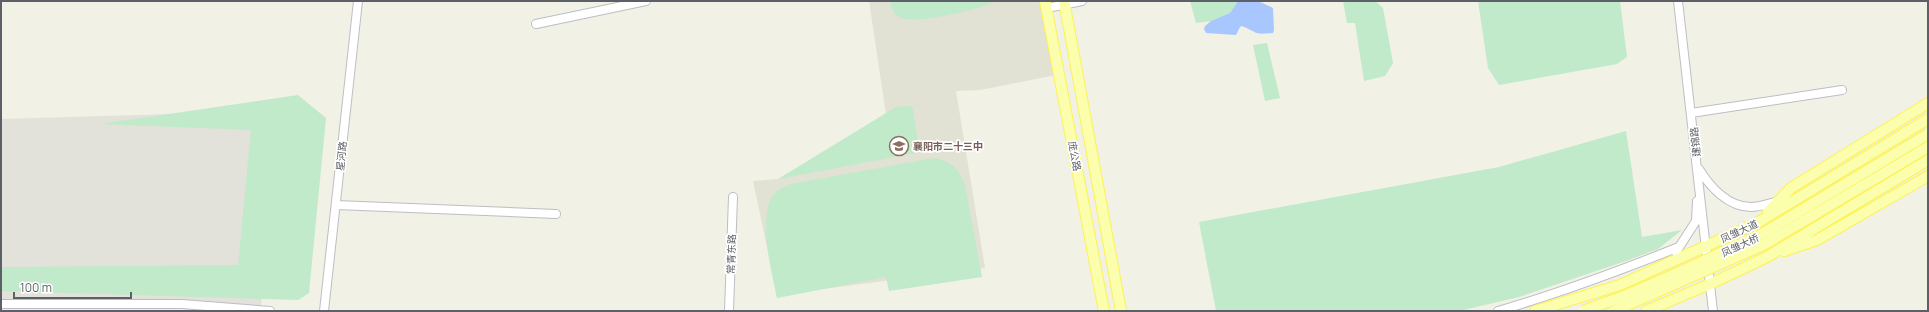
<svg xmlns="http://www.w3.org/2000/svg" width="1929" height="312" viewBox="0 0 1929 312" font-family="Manrope,'Noto Sans SC',sans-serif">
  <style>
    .industrial { fill: #e2e2da }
    .education { fill: #e1e1d4 }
    .green { fill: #c0eac9 }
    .water { fill: #a8c7ff }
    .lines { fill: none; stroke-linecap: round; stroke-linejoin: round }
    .minor-casing { stroke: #bdbec5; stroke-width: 10 }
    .major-casing { stroke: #fef252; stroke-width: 12 }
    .minor { stroke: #fff; stroke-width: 8 }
    .major { stroke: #fbffad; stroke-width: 10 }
    .major-bridge-casing { stroke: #fef252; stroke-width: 12; stroke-linecap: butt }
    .major-bridge { stroke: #fbffad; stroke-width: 10 }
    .labels { text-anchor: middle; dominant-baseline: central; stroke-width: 3.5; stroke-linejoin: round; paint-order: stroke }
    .street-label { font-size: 10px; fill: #5d6067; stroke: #fff }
    .education-label { font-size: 10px; font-weight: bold; fill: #785e54; stroke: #fff; text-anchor: start }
  </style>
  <rect width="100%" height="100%" fill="#f1f1e6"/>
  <path class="industrial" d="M271,111L261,310L1,304V119Z"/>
  <path class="education" d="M869,1H1044L1056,75L980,90L956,91L985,268L777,295L753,181L779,179L886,114Z"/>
  <path class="green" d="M890,1H994C983,10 914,24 901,18C894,15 891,8 890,1Z
    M1190,1H1238L1230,13L1211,21L1196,23Z
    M1343,1H1375L1383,8L1393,63L1385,76L1364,81L1355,23H1347Z
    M1478,1H1620L1627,57L1617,64L1499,85L1488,68Z
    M1267,43L1280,98L1265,101L1253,45Z
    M298,95L326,118L309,293L298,300L1,291V267L238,265L251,130L100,124Z
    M912,106L920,152L778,179L896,107Z
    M1626,131L1642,237L1682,230L1658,249L1626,261L1519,297L1459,311H1216L1199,222L1499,167Z
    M934,158C952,161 959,170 965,185L982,277L889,291L886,277L777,298C772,273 755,210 777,191C781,188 787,186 791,184Z"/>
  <path class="water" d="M1238,1H1258L1273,8L1274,30L1273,33C1253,35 1259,33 1242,26L1240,27L1236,35L1206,33L1204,29L1205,26L1211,21L1230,13Z"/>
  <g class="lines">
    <g class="minor-casing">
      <path id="minor" d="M1678,1L1713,311
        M1047,8L1082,1
        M536,24L646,1
        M1691,113L1842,90
        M1699,169C1710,187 1728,207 1751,207C1760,207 1770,203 1779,201
        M336,205L556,214
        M1676,252L1696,221L1697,201
        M1,304H182L270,311
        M324,311L358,1
        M729,311L733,197
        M1498,311C1560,293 1619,271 1679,247"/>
    </g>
    <g class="major-casing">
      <path id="major" d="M1045,1L1104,311
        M1064,1L1121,311
        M1768,212L1791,188L1928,103
        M1784,251L1817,240L1928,176
        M1535,311L1620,285L1757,223L1928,119
        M1646,311L1710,284L1767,257L1928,160"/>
    </g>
    <use href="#minor" class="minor"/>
    <use href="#major" class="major"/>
    <g class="major-bridge-casing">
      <path id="major-bridge" d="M1583,311L1619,298L1673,275L1762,234L1928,134
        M1614,311L1765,244L1928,147"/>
    </g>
    <use href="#major-bridge" class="major-bridge"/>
  </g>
  <defs>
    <g id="school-ring" transform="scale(1)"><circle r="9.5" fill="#fff" stroke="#8d6e63" stroke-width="1.5"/><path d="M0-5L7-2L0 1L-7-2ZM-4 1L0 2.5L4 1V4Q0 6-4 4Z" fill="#8d6e63"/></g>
  </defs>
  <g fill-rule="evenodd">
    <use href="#school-ring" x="899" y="146"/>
  </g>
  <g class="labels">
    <g class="street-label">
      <text transform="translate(1695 142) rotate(-96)">建锦路</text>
      <text transform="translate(341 156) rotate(-84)">星河路</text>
      <text transform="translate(1075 156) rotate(79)">庞公路</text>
      <text transform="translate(1739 231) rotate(-25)">凤雏大道</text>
      <text transform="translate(1740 245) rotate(-25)">凤雏大桥</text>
      <text transform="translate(731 254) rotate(-88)">常青东路</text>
    </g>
    <g class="education-label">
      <text x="913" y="146">襄阳市二十三中</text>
    </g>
  </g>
  <rect width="1929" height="312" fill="none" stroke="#5d6067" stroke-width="4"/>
  <path d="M14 292v6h117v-6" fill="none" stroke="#5d6067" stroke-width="2"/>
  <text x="20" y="292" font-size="12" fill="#5d6067" stroke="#ffffff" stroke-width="3" paint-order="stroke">100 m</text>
</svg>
